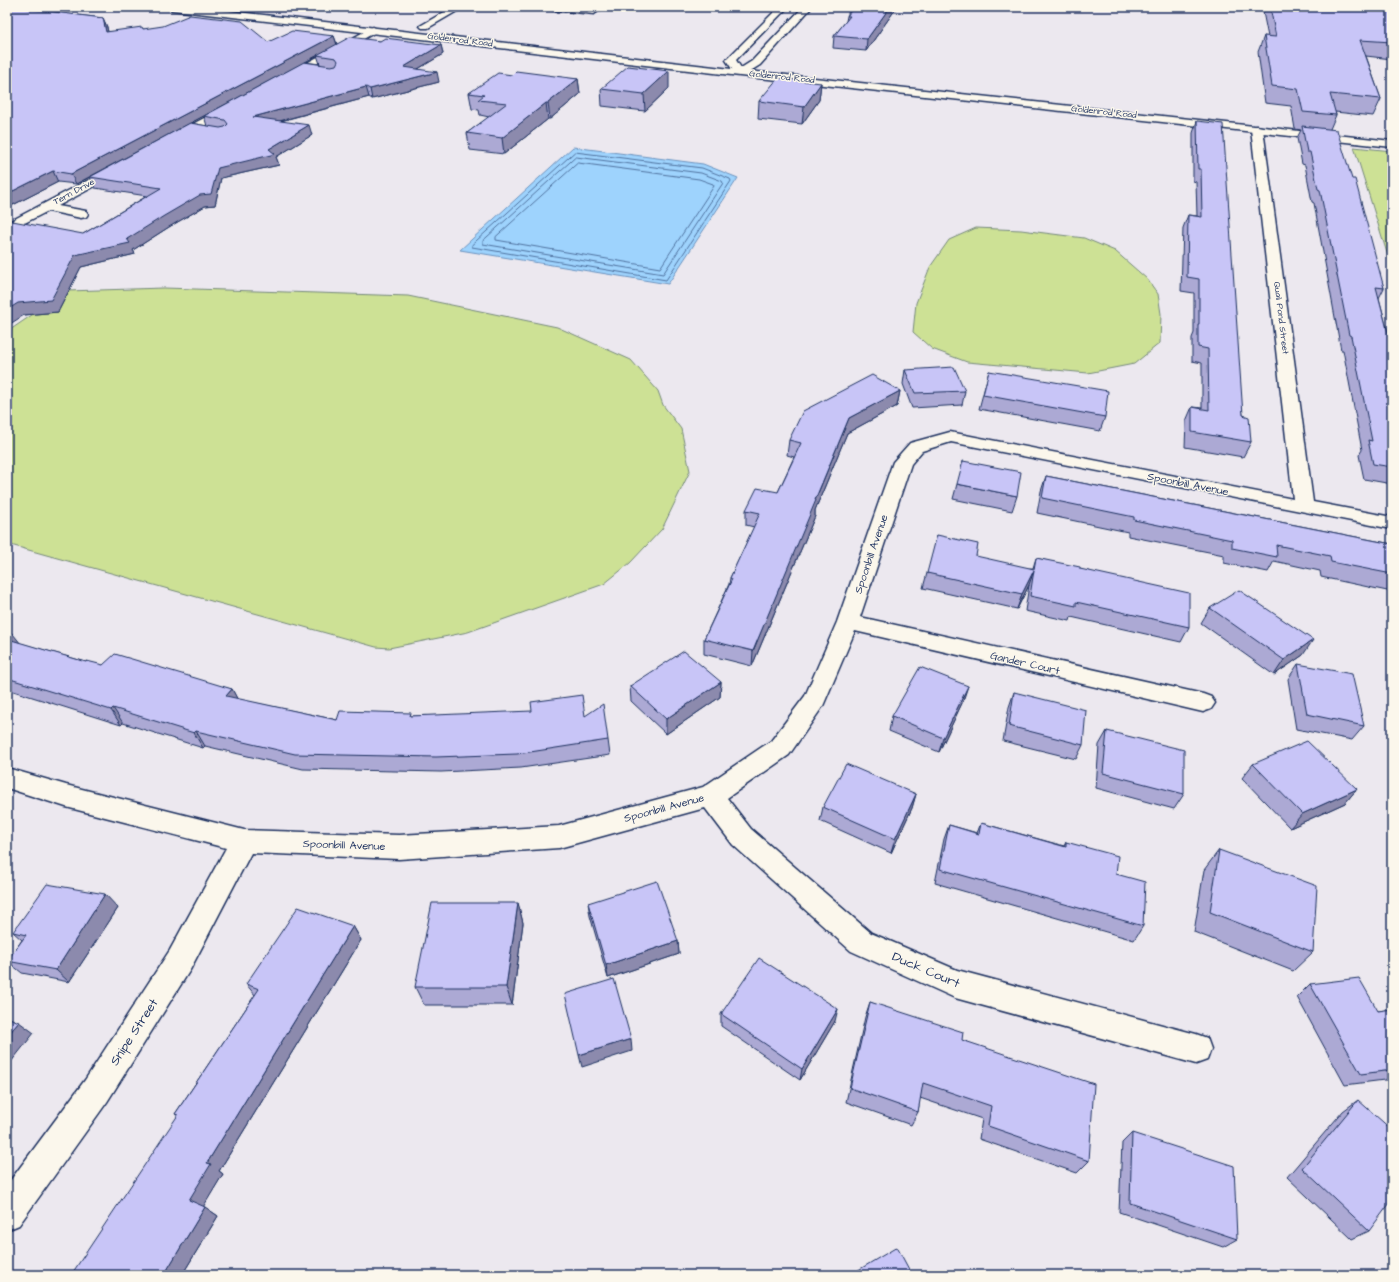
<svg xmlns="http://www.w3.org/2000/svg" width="1399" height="1282" viewBox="0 0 1399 1282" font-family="'Architects Daughter',sans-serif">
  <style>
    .green { fill: #cde195; stroke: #74887a }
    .water { fill: #9ed3fd; stroke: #6a91bd }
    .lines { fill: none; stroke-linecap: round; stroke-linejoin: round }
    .shore { stroke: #4f719e; stroke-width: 1 }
    .stream { fill: #6a91bd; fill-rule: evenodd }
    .minor-casing { stroke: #1b2f5e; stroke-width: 3 }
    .major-casing { stroke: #1b2f5e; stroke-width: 3 }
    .minor { fill: #fbf7ec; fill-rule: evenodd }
    .major { fill: #fbf7ec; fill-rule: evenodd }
    .wall { fill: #aca9d4; stroke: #1b2f5e; fill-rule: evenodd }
    .shaded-wall { fill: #8c8aad; stroke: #1b2f5e }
    .building { fill: #c8c5f7; stroke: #1b2f5e }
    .labels { text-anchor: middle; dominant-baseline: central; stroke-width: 3; stroke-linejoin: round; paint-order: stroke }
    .far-street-label { font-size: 9px; fill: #1b2f5e; stroke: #fbf7ec }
    .street-label { font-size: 11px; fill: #1b2f5e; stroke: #fbf7ec }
    .near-street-label { font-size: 13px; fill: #1b2f5e; stroke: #fbf7ec }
  </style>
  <rect width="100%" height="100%" fill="#ece8ef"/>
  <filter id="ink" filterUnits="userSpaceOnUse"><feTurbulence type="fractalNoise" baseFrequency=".025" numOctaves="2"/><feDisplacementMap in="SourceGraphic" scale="8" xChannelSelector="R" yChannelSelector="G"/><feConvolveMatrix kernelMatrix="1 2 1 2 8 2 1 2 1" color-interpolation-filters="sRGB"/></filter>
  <g filter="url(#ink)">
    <path class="green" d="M1354,147L1392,151V269Z
      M976,228L1021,230L1084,238L1115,251L1147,279L1158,294L1161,314L1160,343L1134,364L1088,373L967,362L932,349L913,332L916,303L930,267L949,240Z
      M164,288L408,296L557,327L631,360L658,391L663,405L681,429L690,471L662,529L630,563L604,584L468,632L389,648L376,647L7,544V332L67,291Z"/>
    <path class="water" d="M573,147L703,164L738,178L668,284L460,250Z"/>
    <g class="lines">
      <path class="shore" d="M575,152L702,168L730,179L731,181L666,280L472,247V245Z
        M576,157L701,173L722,181L723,183L663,274L483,244V241Z
        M578,163L699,179L713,184L714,186L660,268L496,240V237Z"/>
      <path class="stream" d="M47,7H52L7,24V22Z"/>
      <g class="minor-casing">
        <path id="minor" d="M453,7H464L428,28H422L420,26Z
          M549,7H604L594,14L553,10Z
          M779,7H788L736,60L741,68L752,61L803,7H812L760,65L744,75H736L726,60Z
          M373,27L378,30L376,32L290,79H282L281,77Z
          M231,104L235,105L236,107L235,109L176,141H168L166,139L168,137Z
          M1257,126L1261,127L1263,129L1313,502L1392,517V529L951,442L922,451L911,464L860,617L1203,694L1211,697L1215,703L1211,709L1203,712L855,631L823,706L789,755L727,798L751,829L871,933L957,970L1196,1034L1207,1038L1211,1049L1207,1060L1196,1064L955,998L851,951L733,845L705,808L559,848L399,859L251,853L190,970L107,1102L19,1225L7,1230V1185L85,1080L170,950L226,848L66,807L7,788V768L66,785L244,830L399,835L559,826L703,787L771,741L805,696L837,622L893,462L910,443L950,432L1293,499L1251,129L1253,127Z
          M119,164L123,165L125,168L123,171L58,206L86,211L88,214L86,217L81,218L48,211L7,232V223Z"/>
      </g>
      <g class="major-casing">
        <path id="major" d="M168,7H195L740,70L1392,141V147L740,76L172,10Z"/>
      </g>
      <use href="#minor" class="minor"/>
      <use href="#major" class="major"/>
    </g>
    <path class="wall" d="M7,7L103,18L107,27L108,32L143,29L268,42L334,36L337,44L380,41L441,45L443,54L418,69L439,82L372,99L369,97L281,121L312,135L276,157L279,165L221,178L215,205L205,206L169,227L133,250L135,254L81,267L58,312L24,315L83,234L147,196L95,188L90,177L76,184L58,182L7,208ZM317,55L320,64L304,62ZM224,105L204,116L207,126L190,123Z
      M849,7H897L866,51L833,48L834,36L846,21L847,16L848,14Z
      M1262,7H1392V59L1366,56L1381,99L1373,116L1335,112L1336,115L1330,129L1384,288L1379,298L1392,348V484L1364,479L1359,455L1362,450L1343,350H1341L1314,203L1312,202L1305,165L1302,164L1297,138L1301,130L1295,129L1291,106L1265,103L1258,52L1264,36L1268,37Z
      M512,75L578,79L580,94L550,119H548L504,154L470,150L467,133L489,117L480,115L479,110L472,109L469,93Z
      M821,83L819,100L802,124L758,119L759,101Z
      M669,88L645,111L602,106L601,89Z
      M1197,121L1243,415L1251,442L1243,457L1185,447L1186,421L1192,407L1202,408V363L1192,361V338L1194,333V293L1181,291L1183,228L1188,215L1197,216L1196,182L1193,181V133Z
      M905,370L965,391L962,405L912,408L903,384Z
      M989,371L1105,417L1100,431L979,409Z
      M900,391L897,406L847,433L815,510V516L752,666L704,654V639L729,584L730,578L754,527L746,525V510L778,492L794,457L787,455L789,440Z
      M1046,476L1392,544V592L1321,577L1320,571L1274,561L1268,572L1224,563V555L1128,536V532L1037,513L1041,491Z
      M957,484L1017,496L1012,511L953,499Z
      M1036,558L1080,569L1189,627L1181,642L1071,617L1070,621L1025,611L1029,585L1017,609L923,588L927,573L1033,568Z
      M1210,608L1303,655L1274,675L1201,623Z
      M7,632L20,643L86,662L232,689L237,699L337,720L412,716H585L608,740L610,755L521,768L441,772L303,769L205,746L203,748L123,723L121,725L7,689Z
      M1298,664L1364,726L1352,740L1296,729L1288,679Z
      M721,682L720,697L666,734L631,701L630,686Z
      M1014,692L1083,745L1076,759L1003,741L1009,707Z
      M963,701L939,752L889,731L892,716Z
      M1107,731L1184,794L1174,809L1096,788L1099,745Z
      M1253,764L1357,789L1345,803L1290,828L1242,778Z
      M916,794L912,808L891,853L820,821L823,807Z
      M981,823L1064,846L1066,842L1116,874L1143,926L1134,940L935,883L944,839L949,825L977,833Z
      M1219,850L1313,952L1293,971L1194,932L1204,870Z
      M518,903L523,923L512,1005H424L415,987Z
      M588,903L678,941L679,954L608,978L590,916Z
      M118,908L69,982L22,973L7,961L22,940L13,932Z
      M353,926L361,940L219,1171L223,1174L203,1206L218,1216L182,1275L177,1115L175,1114L255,995L246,984Z
      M1310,984L1378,1011L1392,1009V1079L1345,1085L1297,997Z
      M870,1002L962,1040L1089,1161L1077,1173L979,1139L982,1119L920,1098L918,1112L911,1125L846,1102L865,1017Z
      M721,1014L835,1021L800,1080L721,1026Z
      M1358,1100L1369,1231L1352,1239L1287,1177L1343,1111Z
      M1132,1133L1237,1239L1223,1247L1119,1212L1122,1143Z"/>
    <path class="shaded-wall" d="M890,7H897L866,51L867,39Z
      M103,18L107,27L110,42L106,32Z
      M334,36L337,45L76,184L71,174Z
      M441,45L443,54L406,76L404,67Z
      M669,71V88L645,111L644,94Z
      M437,72L439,82L372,99L370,89Z
      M578,79L580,94L550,119L548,103Z
      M821,83L819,100L802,124L804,107Z
      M366,87L369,97L257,127L253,117Z
      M546,103L548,119L504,154L502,138Z
      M309,125L312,135L276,157L279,165L221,178L215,205L205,206L169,227L133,250L135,254L81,267L58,312L24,315L7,326V310L75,255L127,239L218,168L269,149Z
      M53,171L58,182L7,208V194Z
      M900,391L897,406L847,433L815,510V516L752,666L753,651L849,418Z
      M1034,570L1029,585L1017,609L1022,594Z
      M13,634L25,649L8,639Z
      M1313,640L1303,655L1274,675L1284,660Z
      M721,682L720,697L666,734V719Z
      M968,686L963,701L939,752L943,738Z
      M232,689L240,704L226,696Z
      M113,708L123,723L121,725L111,710Z
      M196,731L205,746L203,748L194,733Z
      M1357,789L1345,803L1290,828L1302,814Z
      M916,794L912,808L891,853L895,839Z
      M105,894L118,908L69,982L56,970Z
      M518,903L523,923L512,1005L506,987Z
      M353,926L361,940L219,1171L223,1174L202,1209L189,1200L207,1163Z
      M678,941L679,954L608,978L606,965Z
      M838,1009L835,1021L800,1080L802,1069Z
      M19,1022L34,1033L7,1067V1036Z
      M631,1039L632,1051L582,1067L579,1055Z
      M205,1207L218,1216L182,1275H164Z"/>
    <path class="building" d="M7,7H13L103,18L106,32L142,27L143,29L163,26L190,15L242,21L268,42L292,31L334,36L71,174L53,171L7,194Z
      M854,7H890L867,39L834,36L850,16H847Z
      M1270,7H1392V42L1360,40L1381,99L1330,94L1336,115L1303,112L1298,89L1272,86L1264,36L1276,37Z
      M350,37L380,41L385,38L441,45L404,67L437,72L370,89L366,87L253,117L309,125L269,149L275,154L218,168L211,194L200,195L164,216L127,239L130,243L75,255L51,300L18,303L7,310V220L83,234L161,188L90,177L190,123L220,128L225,127L228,124L225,120L204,116L304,62L331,66L336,65L338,61L336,58L317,55Z
      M628,66L669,71L644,94L601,89Z
      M516,71L578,79L548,103H546L502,138L467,133L507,103L478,100L484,95L469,93L498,73L512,75Z
      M778,78L821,83L804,107L759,101Z
      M1197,121L1223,124L1243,415L1249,417L1251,442L1192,432V407L1209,410L1208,349L1198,347V324H1199V279L1187,277L1188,215L1202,217L1201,169H1198Z
      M1302,126L1337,130L1352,179H1355L1384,288L1376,287L1392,348V467L1373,464L1368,440L1372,441L1351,336L1349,335L1320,190L1318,189L1310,152H1307Z
      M954,367L965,391L915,393L905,370Z
      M989,371L1108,391L1105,417L983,395Z
      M872,375L900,391L849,418L815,500H816L753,651L704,639L732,579L730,578L760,513L746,510L757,488L778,492L801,443L789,440L803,411Z
      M963,461L1021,472L1017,496L957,484Z
      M1046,476L1392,544V574L1331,562L1330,556L1276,545L1277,557L1232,548V540L1134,520V517L1042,498Z
      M937,535L978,544L976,556L1034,569L1036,558L1080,567V569L1189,593V627L1076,602V606L1030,596L1034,570L1022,594L927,573Z
      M1239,590L1313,640L1284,660L1210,608Z
      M7,632L13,634L8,639L86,662L87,661L103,665L115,654L232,689L226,696L337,720L340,711L411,713L410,716L532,711L531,702L582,695L585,716L603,704L608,740L517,754L436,757L295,754L196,731L194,733L113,708L111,710L7,678Z
      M684,651L721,682L666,719L630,686Z
      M1298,664L1352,674L1364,726L1307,714Z
      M920,667L968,686L943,738L892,716Z
      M1014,692L1086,710L1083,745L1009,726Z
      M1107,731L1184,750V794L1103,773Z
      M1307,741L1357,789L1302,814L1253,764Z
      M846,764L916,794L895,839L823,807Z
      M981,823L1066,847V842L1118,856L1116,874L1145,882L1143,926L940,869L949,825L979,834Z
      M1219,850L1317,886L1313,952L1210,912Z
      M657,881L678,941L606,965L588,903Z
      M47,884L105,894L56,970L7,961L26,935L13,932Z
      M432,903H518L506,987H415Z
      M298,907L353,926L207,1163L211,1164L189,1200L205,1207L164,1275H71L178,1115L175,1114L259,989L246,984Z
      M759,958L838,1009L802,1069L721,1014Z
      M1359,978L1378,1011L1392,1009V1070L1361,1074L1310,984Z
      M614,979L631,1039L579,1055L565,994Z
      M870,1002L963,1032L962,1040L1094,1084L1089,1161L988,1126L991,1106L923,1083L918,1112L850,1088Z
      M7,1017L19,1022L7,1036Z
      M1358,1100L1392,1130V1200L1369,1231L1302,1168Z
      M1132,1133L1234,1166L1237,1239L1130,1203Z
      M897,1247L912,1275H850Z"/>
  </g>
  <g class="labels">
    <g class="far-street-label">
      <text transform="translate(460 40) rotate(7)">Goldenrod Road</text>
      <text transform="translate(782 77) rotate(6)">Goldenrod Road</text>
      <text transform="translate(1104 112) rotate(6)">Goldenrod Road</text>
      <text transform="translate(74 192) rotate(-28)">Tern Drive</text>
      <text transform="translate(1281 318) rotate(83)">Quail Pond Street</text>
    </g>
    <g class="street-label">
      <text transform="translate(1188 484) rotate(11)">Spoonbill Avenue</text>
      <text transform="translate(871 554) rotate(-71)">Spoonbill Avenue</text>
      <text transform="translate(1025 663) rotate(13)">Gander Court</text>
      <text transform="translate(664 808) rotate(-15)">Spoonbill Avenue</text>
      <text transform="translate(344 845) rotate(2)">Spoonbill Avenue</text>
    </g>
    <g class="near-street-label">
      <text transform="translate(926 970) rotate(23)">Duck Court</text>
      <text transform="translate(134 1032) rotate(-57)">Snipe Street</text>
    </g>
  </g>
  <rect width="1399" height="1282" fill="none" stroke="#fbf7ec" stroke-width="24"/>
  <rect x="12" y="12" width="1375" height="1258" fill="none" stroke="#1b2f5e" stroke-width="1.5" filter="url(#ink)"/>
</svg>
